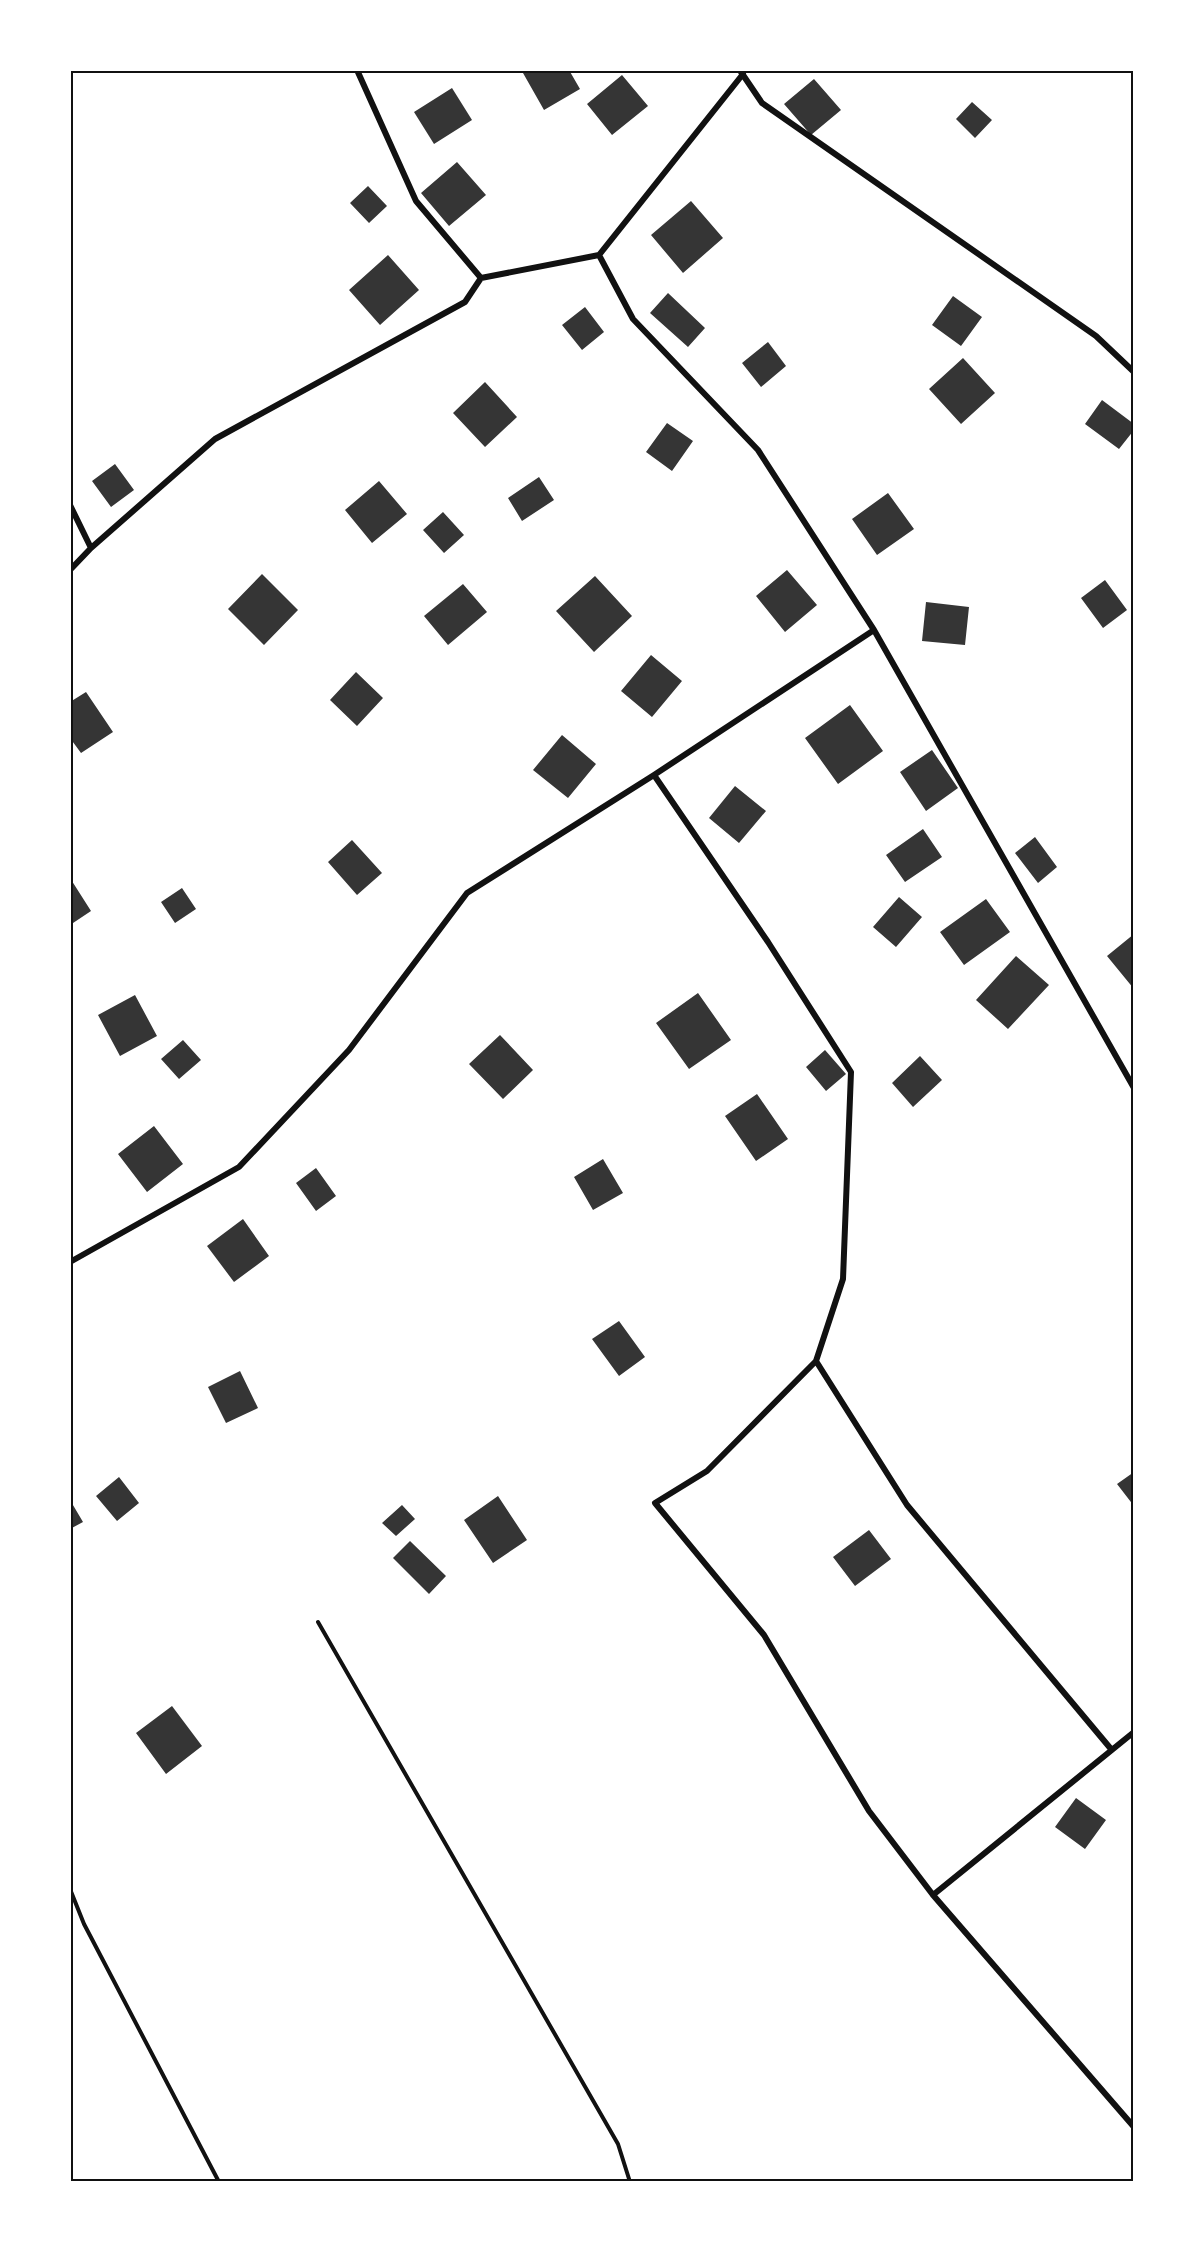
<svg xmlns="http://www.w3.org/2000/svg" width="1204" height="2252" viewBox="0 0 1204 2252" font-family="'Nunito Sans',sans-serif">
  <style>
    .building { fill: #353535 }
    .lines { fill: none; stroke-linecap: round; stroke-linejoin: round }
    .path { stroke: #111; stroke-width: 4 }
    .minor { stroke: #111; stroke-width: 6 }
    .neatline { fill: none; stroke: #111; stroke-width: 2 }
  </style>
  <rect width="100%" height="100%" fill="#fff"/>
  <path class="building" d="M527,70H569L580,89L544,110L523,73Z
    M622,75L648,106L612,135L587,104Z
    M814,79L841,110L811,135L784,104Z
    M452,88L472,120L434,144L414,112Z
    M972,102L992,120L975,138L956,119Z
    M457,162L486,195L449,226L421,193Z
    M368,186L387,206L369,223L350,203Z
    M691,201L723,238L683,273L651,235Z
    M388,255L419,290L380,325L349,290Z
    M668,293L705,328L688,347L650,313Z
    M953,296L982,317L961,346L932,325Z
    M585,307L604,332L582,350L562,325Z
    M768,342L786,366L761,387L742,363Z
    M963,358L995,393L961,424L929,389Z
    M485,382L517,417L485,447L453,413Z
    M1102,400L1134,424V430L1119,449L1085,424Z
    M667,423L693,441L672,471L646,452Z
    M115,464L134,490L111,507L92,481Z
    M539,477L554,500L522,521L508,498Z
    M379,481L407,514L372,543L345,510Z
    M888,493L914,529L877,555L852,519Z
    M443,512L464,535L444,553L423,530Z
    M787,570L817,605L785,632L756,596Z
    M262,574L298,610L264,645L228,609Z
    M595,576L632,616L594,652L556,611Z
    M1105,580L1127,610L1103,628L1081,598Z
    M463,584L487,612L448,645L424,616Z
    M926,602L969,607L965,645L922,641Z
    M651,655L682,681L652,717L621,691Z
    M356,672L383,698L357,726L330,700Z
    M86,692L113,732L81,753L70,738V702Z
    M850,705L883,751L838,784L805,738Z
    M562,735L596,764L568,798L533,770Z
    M932,750L958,788L926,811L900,772Z
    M735,786L766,811L739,843L709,818Z
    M923,829L942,857L905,882L886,855Z
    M1035,837L1057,867L1038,883L1015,853Z
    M352,840L382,873L357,895L328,862Z
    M70,878L91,911L70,925Z
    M182,888L196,909L175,923L161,902Z
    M899,897L922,917L896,947L873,927Z
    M986,899L1010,932L964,965L940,932Z
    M1134,934V989L1107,956Z
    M1016,956L1049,985L1008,1029L976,1000Z
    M698,993L731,1040L689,1069L656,1023Z
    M135,995L157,1036L120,1056L98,1015Z
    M500,1035L533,1070L503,1099L469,1064Z
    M183,1040L201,1060L179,1079L161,1059Z
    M825,1050L846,1074L826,1091L806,1067Z
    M920,1056L942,1080L913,1107L892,1083Z
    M757,1094L788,1139L756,1161L725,1116Z
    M154,1126L183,1164L147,1192L118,1154Z
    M603,1159L623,1193L593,1210L574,1177Z
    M316,1168L336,1196L316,1211L296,1183Z
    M243,1219L269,1256L234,1282L207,1246Z
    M619,1321L645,1357L619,1376L592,1339Z
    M240,1371L258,1408L226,1423L208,1387Z
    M1134,1472V1506L1117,1484Z
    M119,1477L139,1503L117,1521L96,1496Z
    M498,1496L527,1540L493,1563L464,1520Z
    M70,1500L83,1522L70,1529Z
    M402,1505L415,1519L396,1536L382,1523Z
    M869,1530L891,1559L855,1586L833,1557Z
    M410,1541L446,1576L429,1594L393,1558Z
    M172,1706L202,1746L166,1774L136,1733Z
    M1076,1798L1106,1820L1085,1849L1055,1827Z"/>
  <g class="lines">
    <path class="path" d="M318,1622L618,2144L630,2182
      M70,1889L84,1924L219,2182"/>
    <path class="minor" d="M357,70L416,201L481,278
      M741,72L762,103L1096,336L1134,372
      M599,255L633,319L758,450L874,630L1134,1088
      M70,505L91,548
      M70,570L91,548L215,439L465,302L481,278L599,255L743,74
      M654,775L768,942L851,1072L843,1279L816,1361L707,1471L655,1503L764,1635L869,1811L933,1895L1134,2127
      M70,1262L239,1167L349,1050L467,893L654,775L874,630
      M816,1361L907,1505L1111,1749
      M933,1895L1134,1732"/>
  </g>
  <rect width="1204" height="2252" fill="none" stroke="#ffffff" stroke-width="144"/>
  <rect x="72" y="72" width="1060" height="2108" class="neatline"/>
</svg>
